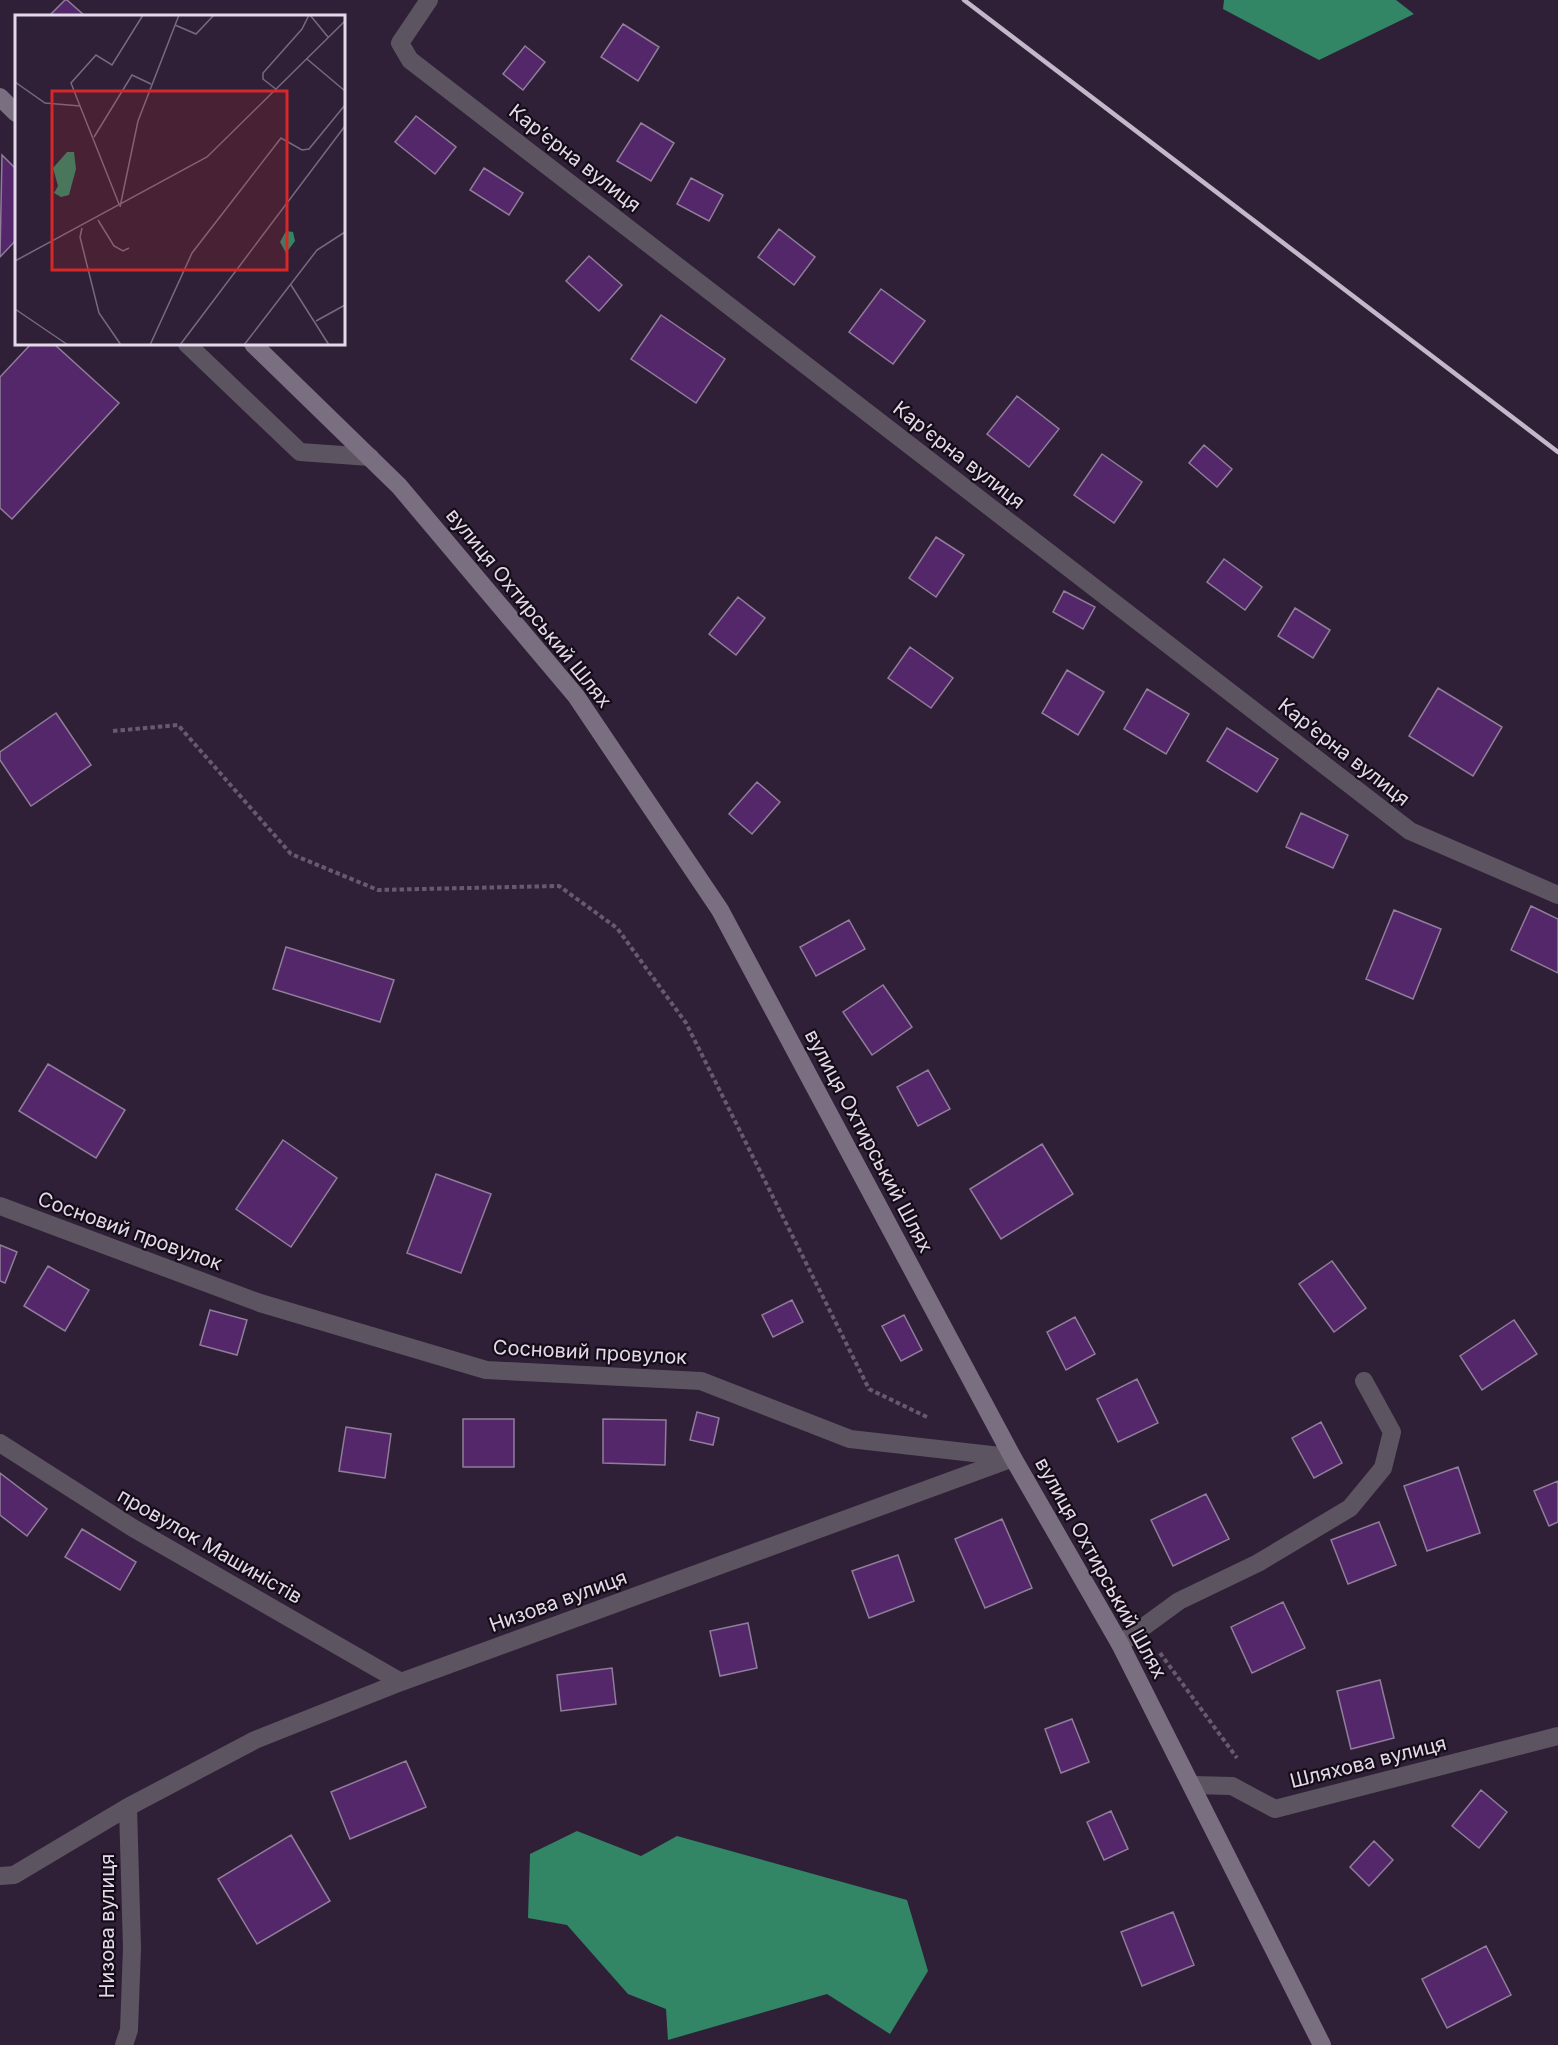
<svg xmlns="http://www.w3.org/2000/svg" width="1558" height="2045" viewBox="0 0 1558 2045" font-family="Inter,sans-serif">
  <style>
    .water { fill: #328565 }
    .building { fill: #54276a; stroke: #8f7d9a; stroke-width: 1.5 }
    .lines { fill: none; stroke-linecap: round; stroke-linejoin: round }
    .path { stroke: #675a6f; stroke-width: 4; stroke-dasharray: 4.5 3; stroke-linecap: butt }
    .lane { stroke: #5c5561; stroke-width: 18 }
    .street { stroke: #5c5561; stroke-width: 18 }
    .secondary { stroke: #7a6e81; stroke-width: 18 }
    .rail { stroke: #c3b8c9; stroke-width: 4.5 }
    .labels { text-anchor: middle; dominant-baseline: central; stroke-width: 4.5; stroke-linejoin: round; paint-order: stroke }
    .street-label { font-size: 20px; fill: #e3d9e9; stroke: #140d18 }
    .inset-road { fill: none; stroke: #776a7f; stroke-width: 1.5 }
    .view { fill: #d62828; fill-opacity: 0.15; stroke: #d62828; stroke-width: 3 }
    .inset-edge { fill: none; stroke: #e3d9e9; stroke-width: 3 }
  </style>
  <rect width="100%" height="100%" fill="#2f2038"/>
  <path class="water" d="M1224,0H1396L1414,14L1319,60L1223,9Z
    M577,1831L641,1856L677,1836L907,1900L928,1971L890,2034L827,1994L668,2040L666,2009L628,1994L567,1925L528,1918L530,1854Z"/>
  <path class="building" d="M65,0H67L85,16H49Z
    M623,24L659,47L638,81L601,57Z
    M525,46L545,62L523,90L503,74Z
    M416,116L456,147L435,174L395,142Z
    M641,123L674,143L651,181L617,161Z
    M2,155L16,169V240L0,257Z
    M484,168L523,193L509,215L470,190Z
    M691,178L723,195L709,221L677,204Z
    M779,229L815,257L794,285L758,257Z
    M589,256L622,285L599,311L566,281Z
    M881,289L925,321L893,364L849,332Z
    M661,315L725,359L696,403L631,359Z
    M31,344H54L119,403L12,519L0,508V377Z
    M1017,396L1059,429L1029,467L987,434Z
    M1204,445L1232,469L1217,487L1189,463Z
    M1102,454L1142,482L1114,523L1074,495Z
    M936,537L964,555L936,597L909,578Z
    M1224,559L1262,587L1245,610L1207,582Z
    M1064,591L1095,607L1083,629L1053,612Z
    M738,597L765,618L736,655L709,634Z
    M1295,608L1330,630L1313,658L1278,636Z
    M910,647L953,678L931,708L888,678Z
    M1067,670L1104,692L1078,735L1042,713Z
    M1438,688L1502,727L1473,776L1409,736Z
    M1147,689L1189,714L1166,754L1124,729Z
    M56,713L91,765L31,806L0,760V752Z
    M1227,728L1278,759L1257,792L1207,761Z
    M757,782L780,802L752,834L729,814Z
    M1301,813L1348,835L1333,868L1286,847Z
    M1531,906L1558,919V973L1511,950Z
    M1394,910L1441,929L1413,999L1366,979Z
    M849,920L865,949L816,976L800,947Z
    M286,947L394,980L380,1022L273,989Z
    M883,985L912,1027L872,1055L843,1012Z
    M48,1064L125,1110L96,1158L19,1111Z
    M928,1070L950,1109L918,1126L897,1087Z
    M283,1140L337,1178L291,1247L236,1209Z
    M1042,1144L1073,1194L1001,1239L970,1189Z
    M436,1174L491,1194L461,1273L407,1253Z
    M0,1245L17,1252L5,1283L0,1281Z
    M1332,1261L1366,1308L1334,1332L1299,1284Z
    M48,1266L89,1290L65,1331L24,1306Z
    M792,1300L803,1322L773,1337L762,1315Z
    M210,1310L247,1320L237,1355L200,1345Z
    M904,1315L922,1350L901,1361L882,1326Z
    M1075,1317L1095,1354L1066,1370L1047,1332Z
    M1514,1320L1537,1354L1482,1390L1460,1356Z
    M1137,1379L1158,1423L1118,1442L1097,1399Z
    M697,1412L719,1418L713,1445L690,1440Z
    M463,1419H514V1467H463Z
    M603,1419L666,1420L665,1465L603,1463Z
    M1321,1422L1342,1463L1314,1478L1292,1438Z
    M346,1427L391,1434L385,1478L339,1471Z
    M1458,1467L1480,1533L1427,1551L1404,1486Z
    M0,1473L47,1509L27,1536L0,1515Z
    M1558,1481V1522L1549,1526L1534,1491Z
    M1206,1494L1229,1539L1173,1566L1151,1520Z
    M1002,1519L1032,1588L985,1608L955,1539Z
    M1379,1522L1396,1565L1348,1584L1331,1540Z
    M82,1529L136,1562L120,1590L65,1557Z
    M898,1555L914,1601L869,1618L852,1571Z
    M1283,1602L1305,1648L1252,1673L1231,1627Z
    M748,1623L757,1668L720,1676L710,1631Z
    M612,1668L616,1704L561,1711L557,1675Z
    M1380,1680L1394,1738L1351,1749L1337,1691Z
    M1072,1719L1089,1762L1061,1773L1045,1729Z
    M406,1761L426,1807L350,1839L331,1792Z
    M1481,1790L1507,1812L1479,1848L1452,1826Z
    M1111,1811L1128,1849L1104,1860L1087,1822Z
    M291,1835L330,1901L257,1944L218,1879Z
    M1374,1841L1393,1860L1369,1886L1350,1867Z
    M1173,1912L1194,1965L1142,1986L1121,1932Z
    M1486,1946L1511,1995L1447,2028L1422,1979Z"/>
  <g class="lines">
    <path class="path" d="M113,731L178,725L291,854L378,890L559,886L617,928L686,1023L869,1389L927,1417
      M1160,1653L1237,1758"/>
    <path class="lane" d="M187,344L300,452L370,457
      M1120,1644L1179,1601L1258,1563L1350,1508L1383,1468L1392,1432L1364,1381"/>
    <path class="street" d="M429,0L400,43L410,60L1410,831L1558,895
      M0,1206L260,1303L486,1370L701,1381L850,1439L1009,1457
      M0,1443L133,1528L401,1682
      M1192,1785L1232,1786L1275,1809L1558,1736
      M0,1876L14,1875L128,1807
      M124,2045L129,2030L132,1948L128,1807L255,1740L401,1682L1013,1458"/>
    <path class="secondary" d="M0,97L16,113
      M253,344L399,486L576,696L720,910L1013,1458L1120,1644L1322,2045"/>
    <path class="rail" d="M964,0L1558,452"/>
  </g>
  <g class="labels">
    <g class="street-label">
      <text transform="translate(575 158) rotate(38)">Карʼєрна вулиця</text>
      <text transform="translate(959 455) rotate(38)">Карʼєрна вулиця</text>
      <text transform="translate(529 608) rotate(51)">вулиця Охтирський Шлях</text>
      <text transform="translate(1344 752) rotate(38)">Карʼєрна вулиця</text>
      <text transform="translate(869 1141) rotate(62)">вулиця Охтирський Шлях</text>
      <text transform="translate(130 1231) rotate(20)">Сосновий провулок</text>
      <text transform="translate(590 1352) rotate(3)">Сосновий провулок</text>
      <text transform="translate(210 1546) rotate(30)">провулок Машиністів</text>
      <text transform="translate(1101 1568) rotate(61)">вулиця Охтирський Шлях</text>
      <text transform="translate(558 1601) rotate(-20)">Низова вулиця</text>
      <text transform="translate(1368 1762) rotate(-14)">Шляхова вулиця</text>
      <text transform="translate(107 1926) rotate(-90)">Низова вулиця</text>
    </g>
  </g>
  <g transform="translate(15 15)">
    <rect width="330" height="330" fill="#2f2038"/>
    <path d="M52,137H59L61,154L54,180L46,182L39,178L43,171L38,153ZM271,216L278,217L280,226L271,238L265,227Z" fill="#328565"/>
    <path class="inset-road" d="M295,0L313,22M160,10L181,19L199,0M292,44L330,76M0,67L30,88L65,91L104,189M262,75L248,64V58L287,14L294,0M65,91L56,68L81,40L97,50L128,0M79,122L117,60L136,69M105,192L123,106L164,0M83,205L99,231L108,236L114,233M67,213L65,222L84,298L106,330M0,246L192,142L330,6M276,270L314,330M0,294L53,330M301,306L330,290M135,330L177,238L266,123L287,135L294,134L330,90M165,330L330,111M229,330L302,235L330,217"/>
    <path class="view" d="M37,76H272V255H37Z"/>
    <rect width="330" height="330" class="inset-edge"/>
  </g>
</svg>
